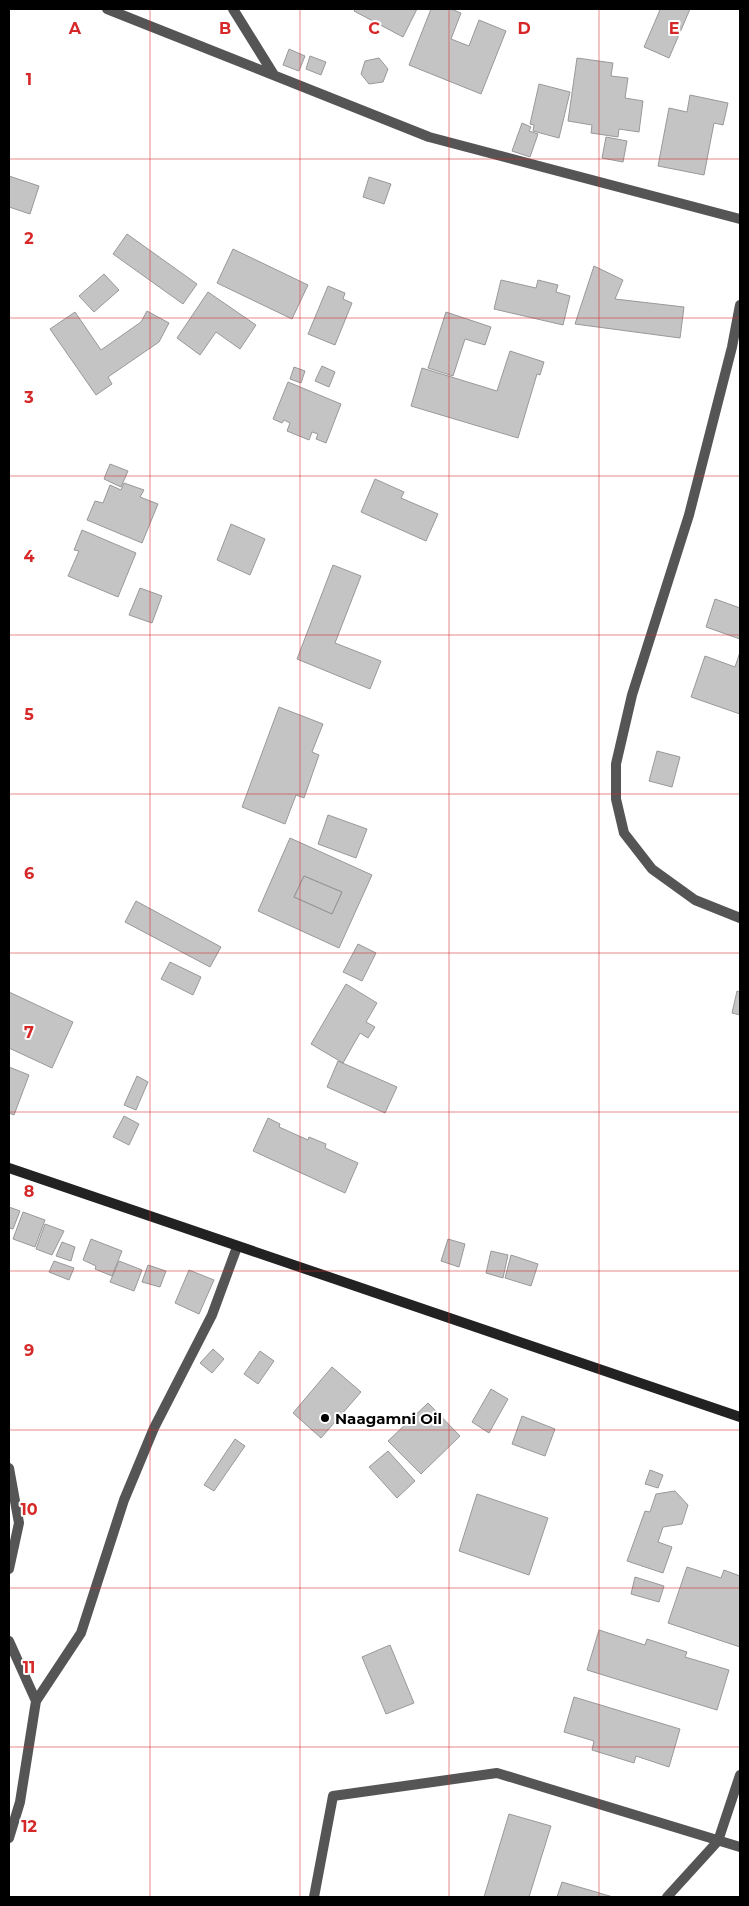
<svg xmlns="http://www.w3.org/2000/svg" width="749" height="1906" viewBox="0 0 749 1906" font-family="Montserrat,sans-serif">
  <style>
    .building { fill: #c4c4c4; stroke: #999; fill-rule: evenodd }
    .lines { fill: none; stroke-linecap: round; stroke-linejoin: round }
    .minor { stroke: #555; stroke-width: 10 }
    .secondary { stroke: #222; stroke-width: 10 }
    .grid { fill: none; stroke: #d62828; stroke-width: 1; stroke-opacity: 0.55 }
    .poi-dot { fill: #000; stroke: #fff; stroke-width: 2 }
    .labels { text-anchor: middle; dominant-baseline: central; stroke-width: 4; stroke-linejoin: round; paint-order: stroke }
    .poi-label { font-size: 15px; font-weight: bold; fill: #000; stroke: #fff; text-anchor: start }
    .grid-label { font-size: 16px; text-anchor: middle; font-weight: bold; fill: #d62828; stroke: #fff; stroke-width: 4; stroke-linejoin: round; paint-order: stroke }
  </style>
  <rect width="100%" height="100%" fill="#fff"/>
  <path class="building" d="M356,9H417L403,37L354,11Z
    M431,9H451L461,13L451,39L469,46L479,20L506,31L481,94L409,65Z
    M656,9H690L669,58L644,47L660,10Z
    M289,49L305,56L299,71L283,65Z
    M310,56L326,62L321,75L306,69Z
    M379,58L388,69L383,82L369,84L361,74L365,61Z
    M577,58L613,63L611,76L628,78L625,98L643,101L639,132L619,129L618,137L591,133L592,125L568,121Z
    M539,84L570,92L559,138L533,131L534,125L530,124Z
    M690,95L728,103L723,125L714,123L704,175L658,166L669,108L687,112Z
    M522,123L531,127L529,131L538,134L530,157L512,151Z
    M606,137L627,141L623,162L602,158Z
    M9,176L39,186L30,214L9,207Z
    M369,177L391,184L384,204L363,197Z
    M127,234L197,284L183,304L113,254Z
    M233,249L308,285L292,319L217,283Z
    M594,266L623,280L615,299L684,307L680,338L575,324Z
    M104,274L119,290L94,312L79,296Z
    M501,280L536,288L538,280L558,285L556,292L570,296L563,325L494,309Z
    M328,286L345,293L343,299L352,303L335,345L308,334Z
    M208,292L256,325L240,349L216,332L200,355L177,338Z
    M147,311L169,323L159,342L108,377L112,384L96,395L50,329L75,312L101,350L141,322Z
    M446,312L491,327L485,345L465,339L453,376L428,368Z
    M510,351L544,362L540,375L537,374L518,438L411,406L422,368L497,391Z
    M322,366L335,372L329,387L315,381Z
    M294,367L305,371L301,383L290,379Z
    M288,382L341,404L326,443L316,439L318,434L312,432L309,440L287,431L290,423L284,420L282,423L273,419Z
    M110,464L128,471L121,487L104,479Z
    M375,479L404,492L401,498L438,514L426,541L361,512Z
    M124,483L144,490L140,497L158,504L142,543L87,520L95,501L103,503L110,485L121,490Z
    M231,524L265,539L250,575L217,560Z
    M82,530L136,553L118,597L68,576L79,551L74,550Z
    M333,565L361,576L335,643L381,661L370,689L297,659Z
    M140,588L162,596L152,623L129,615Z
    M715,599L740,608V639L706,627Z
    M740,652V714L691,697L705,656L735,667Z
    M279,707L323,724L312,752L319,755L304,798L296,795L285,824L242,807Z
    M657,751L680,757L672,787L649,781Z
    M328,815L367,829L356,858L318,844Z
    M290,838L372,875L339,948L258,911ZM304,876L342,892L332,914L294,897Z
    M304,876L342,892L332,914L294,897Z
    M136,901L221,947L210,967L125,922Z
    M358,944L376,953L362,981L343,972Z
    M170,962L201,977L193,995L161,979Z
    M346,984L377,1003L366,1022L375,1027L368,1038L360,1033L343,1063L311,1044Z
    M737,991L740,992V1015L732,1013Z
    M9,992L73,1022L52,1068L9,1048Z
    M338,1061L397,1087L385,1113L327,1087Z
    M9,1067L29,1075L14,1115L9,1113Z
    M137,1076L148,1082L136,1110L124,1105Z
    M124,1116L139,1124L129,1145L113,1137Z
    M268,1118L280,1124L279,1127L308,1140L309,1137L326,1144L325,1148L358,1163L345,1193L253,1151Z
    M9,1207L20,1211L13,1229L9,1228Z
    M23,1212L45,1220L35,1247L13,1239Z
    M45,1224L64,1231L52,1255L36,1249Z
    M91,1239L122,1251L112,1276L95,1269L96,1266L83,1260Z
    M448,1239L465,1244L459,1267L441,1261Z
    M62,1242L75,1247L71,1261L56,1256Z
    M491,1251L508,1255L503,1278L486,1273Z
    M511,1255L538,1264L531,1286L505,1278Z
    M54,1261L74,1268L69,1280L49,1272Z
    M119,1261L142,1270L134,1291L110,1282Z
    M148,1265L166,1271L160,1287L142,1282Z
    M189,1270L214,1280L199,1314L175,1303Z
    M213,1349L224,1359L212,1373L200,1363Z
    M260,1351L274,1361L258,1384L244,1374Z
    M332,1367L361,1392L321,1438L293,1413Z
    M491,1389L508,1399L489,1433L472,1422Z
    M428,1403L460,1436L421,1474L388,1441Z
    M522,1416L555,1429L545,1456L512,1444Z
    M235,1439L245,1446L214,1491L204,1485Z
    M388,1451L415,1481L397,1498L369,1467Z
    M650,1470L663,1475L658,1488L645,1484Z
    M675,1491L688,1505L682,1524L663,1527L658,1542L672,1547L663,1573L627,1561L645,1511L650,1512L656,1494Z
    M477,1494L548,1518L529,1575L459,1551Z
    M687,1567L721,1578L724,1570L740,1576V1647L668,1623Z
    M635,1577L664,1586L659,1602L631,1594Z
    M599,1630L645,1645L647,1639L687,1652L685,1657L729,1670L717,1710L587,1670Z
    M390,1645L414,1703L386,1714L362,1657Z
    M574,1697L680,1729L669,1767L636,1756L634,1763L592,1750L594,1741L564,1732Z
    M509,1814L551,1826L529,1897H484Z
    M562,1882L613,1897H557Z"/>
  <g class="lines">
    <path class="minor" d="M107,9L429,137L740,219
      M233,9L274,75
      M740,305L732,347L689,515L632,695L616,764V799L624,833L652,869L695,900L740,918
      M9,1468L19,1523L9,1569
      M9,1641L36,1701
      M9,1838L20,1802L36,1701L81,1633L124,1500L154,1428L212,1315L237,1247
      M314,1897L333,1796L497,1773L740,1847
      M667,1897L718,1841L740,1775"/>
    <path class="secondary" d="M9,1168L740,1417"/>
  </g>
  <path class="grid" d="M150,9V1897M300,9V1897M449,9V1897M599,9V1897M9,159H740M9,318H740M9,476H740M9,635H740M9,794H740M9,953H740M9,1112H740M9,1271H740M9,1430H740M9,1588H740M9,1747H740"/>
  <circle class="poi-dot" cx="325" cy="1418" r="5"/>
  <g class="labels">
    <g class="poi-label">
      <text x="335" y="1418">Naagamni Oil</text>
    </g>
  </g>
  <g class="grid-label">
    <text x="75" y="34">A</text>
    <text x="225" y="34">B</text>
    <text x="374" y="34">C</text>
    <text x="524" y="34">D</text>
    <text x="674" y="34">E</text>
    <text x="29" y="85">1</text>
    <text x="29" y="244">2</text>
    <text x="29" y="403">3</text>
    <text x="29" y="562">4</text>
    <text x="29" y="720">5</text>
    <text x="29" y="879">6</text>
    <text x="29" y="1038">7</text>
    <text x="29" y="1197">8</text>
    <text x="29" y="1356">9</text>
    <text x="29" y="1515">10</text>
    <text x="29" y="1673">11</text>
    <text x="29" y="1832">12</text>
  </g>
  <rect width="749" height="1906" fill="none" stroke="#000000" stroke-width="20"/>
</svg>
